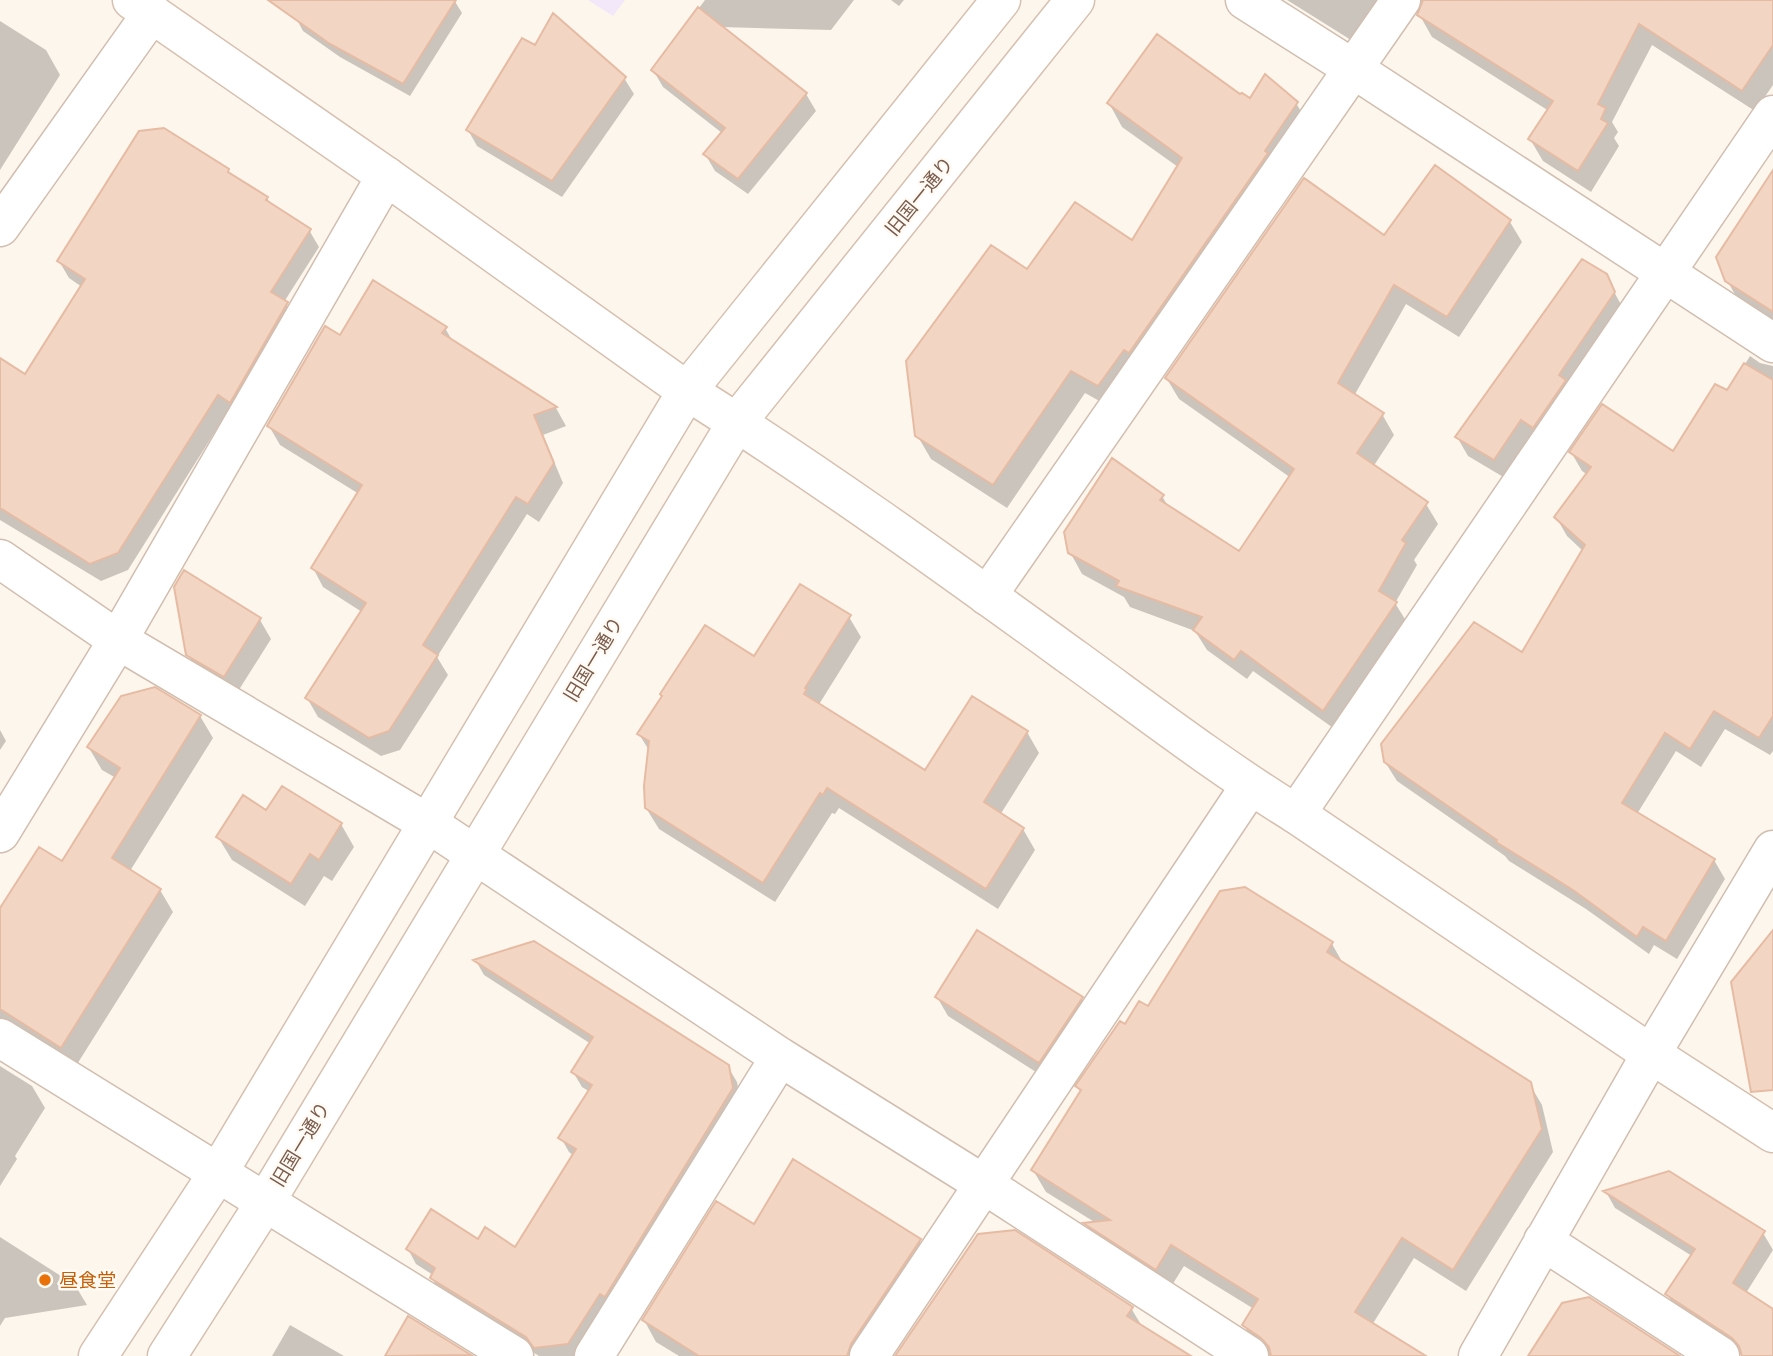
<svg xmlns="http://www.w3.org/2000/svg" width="1773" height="1356" viewBox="0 0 1773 1356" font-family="'Archivo Narrow','Noto Sans JP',sans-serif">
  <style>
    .education { fill: #f3e8fa }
    .shadow { fill: #0003 }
    .building { fill: #f3d5c3; stroke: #e6bba3; stroke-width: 2 }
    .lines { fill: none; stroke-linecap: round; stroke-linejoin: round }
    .street-casing { stroke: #d1beb0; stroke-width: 41 }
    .secondary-casing { stroke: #d6c0b0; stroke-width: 41 }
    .street { stroke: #fff; stroke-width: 38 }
    .secondary { stroke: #fff; stroke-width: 38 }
    .food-dot { fill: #e8710a; stroke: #fffaf3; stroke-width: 2.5 }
    .labels { text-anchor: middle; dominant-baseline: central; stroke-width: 5; stroke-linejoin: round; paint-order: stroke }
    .street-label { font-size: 19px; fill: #7a5c4d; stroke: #fffaf3 }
    .food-label { font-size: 19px; fill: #c56008; stroke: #fffaf3; text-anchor: start }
  </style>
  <rect width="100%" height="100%" fill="#fdf6ec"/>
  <path class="education" d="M588,0H625L613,16Z"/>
  <path class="shadow" d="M269,0H454L462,13L410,96L340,57L303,31L296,18Z
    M705,0H854L831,30L720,27L806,94L816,111L748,194L715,171L705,154L722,133L663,87L653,70Z
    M891,0H904L899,6Z
    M1287,0H1414L1351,40Z
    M1417,0H1773V85L1755,111L1652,45L1612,122L1618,132L1614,138L1619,146L1591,192L1543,161L1530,139L1549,111L1432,37L1419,14L1424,2Z
    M0,21L46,50L60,75L0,170Z
    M536,48L624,78L634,94L562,197L477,146L468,130Z
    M1241,97L1251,101L1296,103L1310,127L1112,408L1085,393L1007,508L931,459L917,435L1028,272L1132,242L1178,167L1122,127L1109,103Z
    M1436,167L1510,222L1522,242L1459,337L1406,304L1354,396L1382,414L1394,435L1373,467L1426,504L1438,524L1414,560L1417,565L1395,603L1408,624L1336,730L1253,671L1247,679L1207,650L1195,631L1130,607L1124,597L1082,574L1070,552L1162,496L1169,508L1239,554L1291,478L1179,399L1167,379L1385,237Z
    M228,170L231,176L267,198L271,206L309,230L319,247L284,302L296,321L228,411L128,570L101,581L0,520V364L26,377L82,287L69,278L59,261Z
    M1773,181V323L1738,300L1727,280Z
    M1605,275L1625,312L1505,478L1468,456L1457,437Z
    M445,328L453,342L556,408L566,426L543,435L563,483L539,522L527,514L437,657L448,675L400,750L381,756L318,717L307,698L362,612L323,587L313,568L359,494L280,445L269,426L340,337Z
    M1750,356L1760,363L1773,366V751L1770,755L1725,729L1701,767L1676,751L1637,814L1714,860L1725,879L1677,959L1654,945L1649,954L1586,909L1509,861L1505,856L1397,781L1385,762L1523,654L1583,551L1567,536L1556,517L1588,475L1582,471L1571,452L1674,454L1728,392Z
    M849,617L861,637L818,706L926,773L1027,732L1039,753L1000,815L1023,829L1035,850L998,909L839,808L835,814L832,813L775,902L659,829L646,808L650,752L639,734L755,658Z
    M260,620L271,639L235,696L199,674L188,654Z
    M200,716L213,738L130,871L160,890L173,912L74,1069L0,1043V912L63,864L116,778L102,770L89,748Z
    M0,730L6,741L0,750Z
    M267,813L341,824L354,847L332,881L324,876L305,906L232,860L218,837Z
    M1332,944L1344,965L1529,1083L1542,1105L1553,1152L1466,1291L1414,1258L1372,1325L1421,1356H1270L1256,1347L1244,1325L1254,1309L1184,1266L1169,1290L1098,1244L1086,1224L1096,1223L1046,1192L1033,1170L1081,1093L1078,1087L1126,1027L1148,1009Z
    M476,961L728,1067L737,1082L741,1104L578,1356H539L440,1293L432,1278L433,1275L416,1264L408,1249L479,1241L515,1249L574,1156L569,1152L561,1138L590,1092L582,1087L573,1072L591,1044L484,975Z
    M937,997L1081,998L1092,1017L1050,1081L948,1016Z
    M0,1066L32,1086L45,1108L15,1156L17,1159L0,1186Z
    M1606,1192L1763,1233L1773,1250L1746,1293L1773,1311V1356H1743L1677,1311L1667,1294L1692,1256L1615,1208Z
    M754,1227L919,1240L932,1262L869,1356H679L656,1342L644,1320Z
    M0,1237L75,1285L87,1305L5,1318L0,1326Z
    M1131,1308L1143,1328L1188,1356H898Z
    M409,1319L469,1356H387Z
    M290,1325L344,1356H272Z"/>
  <path class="building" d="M268,0H456L403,84L330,44Z
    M1423,0H1773V45L1742,91L1639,24L1598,104L1606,108L1601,119L1608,123L1578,171L1528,139L1553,101L1417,15Z
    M698,7L807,93L738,179L703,154L725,128L651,70Z
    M553,13L626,77L552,181L466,130L522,38L535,45Z
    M1157,34L1240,94L1242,93L1250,98L1265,74L1298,102L1265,151L1268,153L1129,353L1124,350L1098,386L1071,371L993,485L915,436L906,361L991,245L1027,269L1075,202L1132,240L1182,158L1107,103Z
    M164,128L229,169L228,172L268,197L266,200L311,229L271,292L288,302L230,403L218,395L118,553L90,564L0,508V358L25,374L85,279L57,261L139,131Z
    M1435,165L1511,220L1447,317L1394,285L1338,383L1384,413L1357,453L1428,502L1402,540L1406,543L1379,591L1397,602L1323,711L1241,651L1234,660L1193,630L1202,617L1116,586L1119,581L1068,553L1064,532L1112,458L1164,495L1160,500L1239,551L1294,469L1165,378L1304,178L1384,235Z
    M1773,170V312L1725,281L1716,257Z
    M1582,259L1607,274L1615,292L1559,375L1566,380L1533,428L1521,420L1494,460L1455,437Z
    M373,280L447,327L442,333L557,407L534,415L554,463L528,504L516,497L423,645L438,655L389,731L369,738L305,698L366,603L311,568L362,485L267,426L325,326L340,335Z
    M1744,363L1773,380V716L1759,738L1714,711L1690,749L1665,733L1622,803L1715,859L1666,941L1643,927L1637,937L1573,890L1496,842L1497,840L1384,762L1381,744L1474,622L1522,652L1585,545L1554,517L1591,467L1569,452L1602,404L1673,451L1715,384L1727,390Z
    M184,570L261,618L224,677L186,655L174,587Z
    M800,584L851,615L805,688L807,689L804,694L925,770L972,696L1028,731L984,802L1024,828L986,889L827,788L823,795L820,793L763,883L645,808L644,786L649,741L637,734L662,696L660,694L705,625L754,656Z
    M155,687L201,715L112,858L161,889L61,1048L0,1009V908L39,847L62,861L120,768L87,747L121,696Z
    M282,786L342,823L319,860L310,854L291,884L216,837L243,795L266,810Z
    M1245,887L1333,942L1327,952L1531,1082L1542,1129L1453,1270L1402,1238L1355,1312L1426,1356H1271L1269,1347L1261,1338L1242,1325L1258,1299L1171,1245L1156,1270L1083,1223L1110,1220L1031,1170L1081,1090L1075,1086L1120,1021L1125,1024L1139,1001L1148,1006L1220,891Z
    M977,930L1083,997L1039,1063L935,997Z
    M1773,930V1090L1751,1092L1731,982Z
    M534,941L729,1065L733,1088L605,1297L600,1294L568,1344L534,1348L526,1337L430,1278L435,1268L406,1249L431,1209L478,1239L485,1227L515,1247L576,1149L558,1138L592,1085L571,1072L593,1037L473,960Z
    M793,1159L921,1239L851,1344L847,1356H699L642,1320L716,1201L754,1224Z
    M1669,1171L1765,1231L1733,1283L1773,1309V1356H1742L1739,1346L1732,1338L1665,1294L1695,1249L1603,1191Z
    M1015,1230L1133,1307L1127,1316L1191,1356H895L978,1234Z
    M1589,1297L1680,1356H1528L1562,1303Z
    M408,1316L471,1355L385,1356Z"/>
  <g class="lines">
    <g class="street-casing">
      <path id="street" d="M1245,0L1352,68L1773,343
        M0,227L152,13
        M0,559L118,640L429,824L780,1057L985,1185L1249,1356
        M987,596L1401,0
        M1296,814L1773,115
        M0,833L118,640L386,176
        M0,1038L514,1356
        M1543,1241L1720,1356
        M594,1356L780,1057
        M869,1356L1250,786
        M1478,1356L1651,1054L1773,850"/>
    </g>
    <g class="secondary-casing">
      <path id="secondary" d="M132,0L386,176L687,391C820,474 948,567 1075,659C1148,712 1220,767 1296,814L1651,1054L1773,1133
        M98,1356L218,1173L687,391L1001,0
        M167,1356L266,1201L737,422L1075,0"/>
    </g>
    <use href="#street" class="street"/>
    <use href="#secondary" class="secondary"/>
  </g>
  <circle class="food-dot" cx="45" cy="1280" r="7"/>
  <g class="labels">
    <g class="street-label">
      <text transform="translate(919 196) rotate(-51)">旧国一通り</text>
      <text transform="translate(593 659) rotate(-59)">旧国一通り</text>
      <text transform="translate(300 1144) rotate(-59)">旧国一通り</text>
    </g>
    <g class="food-label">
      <text x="59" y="1280">昼食堂</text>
    </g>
  </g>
</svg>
